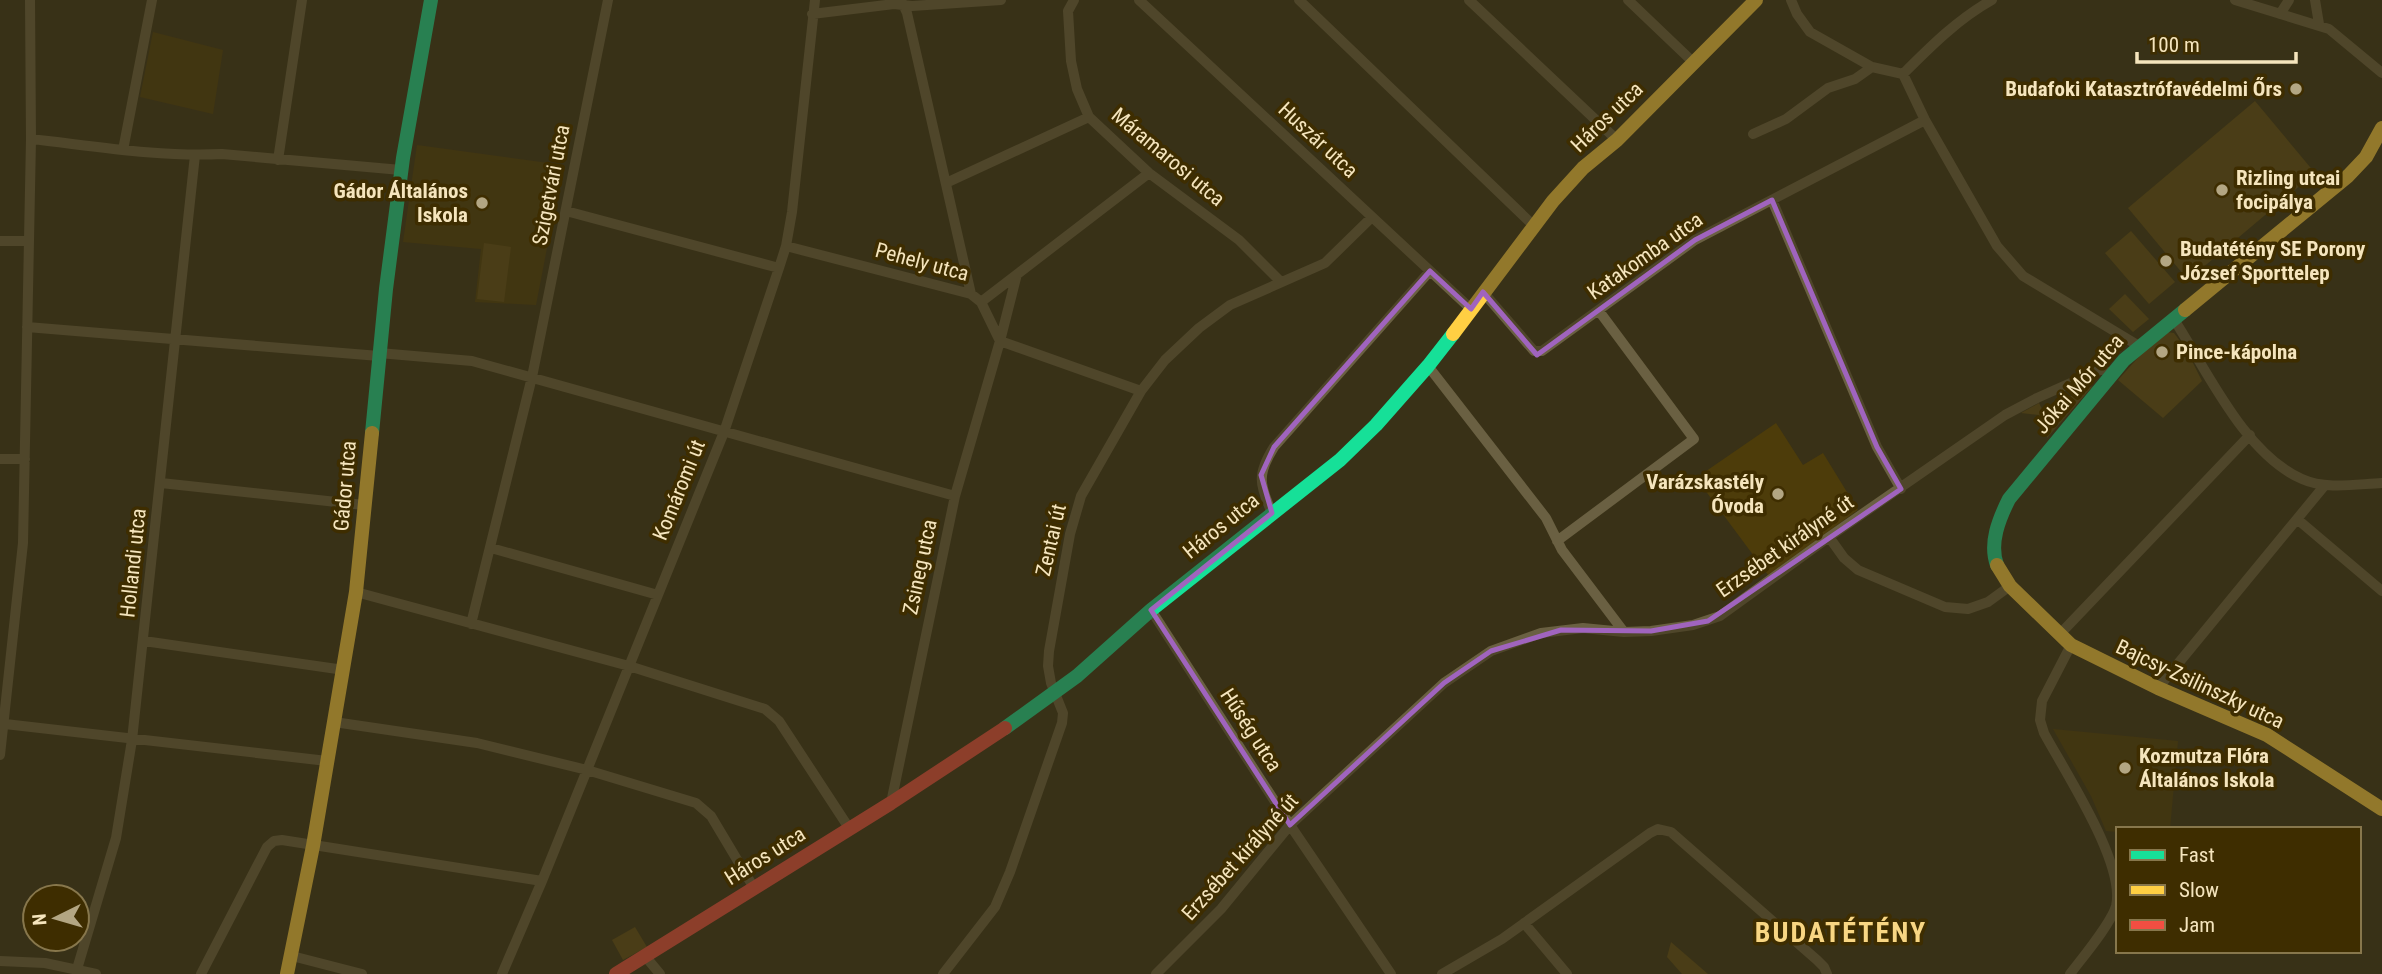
<svg xmlns="http://www.w3.org/2000/svg" width="2382" height="974" viewBox="0 0 2382 974" font-family="'Roboto Condensed',sans-serif">
  <style>
    .built { fill: #4d3c0a }
    .green { fill: #5f4c17 }
    .lines { fill: none; stroke-linecap: round; stroke-linejoin: round }
    .street { stroke: #6a6042; stroke-width: 10 }
    .fast { stroke: #16e098; stroke-width: 14 }
    .slow { stroke: #ffcf43; stroke-width: 14 }
    .jam { stroke: #f24e42; stroke-width: 14 }
    .marked { fill: none; stroke: #a064be; stroke-width: 5; stroke-linejoin: round }
    .poi-dot { fill: #b3a683; stroke: #3e2d00; stroke-width: 2.5 }
    .labels { text-anchor: middle; dominant-baseline: central; stroke-width: 7; stroke-linejoin: round; paint-order: stroke }
    .poi-label { font-size: 21px; font-weight: bold; fill: #f5e5bd; stroke: #3e2d00; text-anchor: start }
    .street-label { font-size: 21px; fill: #f5e5bd; stroke: #3e2d00 }
    .district-label { font-size: 28px; font-weight: bold; letter-spacing: 2px; fill: #f8d683; stroke: #3e2d00 }
  </style>
  <rect width="100%" height="100%" fill="#393117"/>
  <path class="built" d="M153,32L223,50L213,114L140,97Z
    M417,145L563,165L536,305L475,302L481,249L403,242Z
    M1776,423L1803,465L1823,453L1858,510L1768,575L1696,478Z
    M2053,729L2178,741L2170,829H2118V832L2106,831L2091,796Z"/>
  <path class="green" d="M2255,101L2315,173L2188,280L2128,208Z
    M2131,231L2175,282L2149,304L2105,253Z
    M484,243L511,247L504,302L477,299Z
    M2125,294L2149,319L2133,332L2109,309Z
    M2167,332L2174,333L2186,349L2202,381L2163,418L2118,380L2144,351Z
    M2093,386L2047,438L2046,426L2039,415L2021,413L2039,403L2042,409Z
    M635,927L647,947L623,960L612,940Z
    M1671,942L1708,974H1682L1667,957Z"/>
  <g class="lines">
    <path class="street" d="M901,0L907,13L971,294
      M1074,0L1068,11L1071,61L1077,89L1089,117L1149,173L1239,240L1280,281
      M1139,0L1471,309
      M1299,0L1534,226
      M1469,0L1617,140
      M1628,0L1693,62
      M1791,0L1797,14L1810,32L1872,67L1903,74
      M2235,0L2329,29L2382,73
      M2315,0L2319,24
      M812,14L894,4L912,6L1001,0
      M2280,14L2289,0
      M1903,74L1925,120L1997,246L2023,276L2139,346
      M1903,74C1931,46 1958,19 1992,0
      M1753,134L1786,119L1828,88L1855,79L1872,67
      M31,139C94,146 158,157 222,154L401,170
      M123,150L152,0
      M278,160L302,0
      M946,183L1089,117
      M1772,200L1877,447L1901,489
      M566,211L779,268
      M0,241H29
      M786,246L971,294L981,302L1000,341L1141,391
      M1483,292L1534,351H1542L1695,240L1925,120
      M981,302L1149,173
      M2173,318C2206,368 2244,454 2302,479C2326,490 2357,484 2382,483
      M27,327L379,356
      M379,353L472,361L955,496
      M1428,366L1546,518L1562,550L1624,632
      M0,459H25
      M161,483L364,505
      M1272,513C1259,484 1257,474 1274,447L1430,271
      M2297,519L2382,591
      M1829,537L1844,558L1858,570L1945,607L1968,609L1988,602L2010,586
      M1557,541L1694,439L1599,311
      M491,548L658,595
      M356,592L629,666L765,709L779,721L849,828
      M1151,610L1290,825L1391,974
      M471,624L532,377L608,0
      M2060,634L2250,435
      M144,641L344,670
      M2158,688L2325,485
      M334,722L477,743L587,770L696,803L711,816L754,888
      M5,724L327,761
      M0,755L23,543L31,139L30,0
      M891,803L955,496L1000,341L1016,278
      M1524,923L1567,974
      M292,956L362,974
      M645,956L660,974
      M0,961L45,963L96,974
      M77,969L116,838L132,740L195,155
      M201,974L267,847L274,841L282,840L542,881
      M502,974L542,881L724,432L779,268L786,246L792,212L815,0
      M943,974L995,907L1010,872L1062,723L1063,713L1051,683L1048,666L1049,651L1070,534L1081,496L1141,391L1165,360L1199,328L1230,305L1325,263L1372,217
      M1156,974L1221,909L1290,825L1444,683L1491,651L1541,633L1583,628L1624,632L1651,631L1693,625L1720,616L1829,537L2005,415L2037,398L2102,369L2111,374
      M1442,974L1502,939L1650,833L1658,829L1671,832L1817,960L1824,967L1827,974
      M2070,974C2082,958 2111,924 2116,906C2126,864 2065,772 2044,733L2040,720L2042,701L2071,645"/>
    <path class="fast" d="M372,433L386,289L403,158L431,0
      M1997,565C1989,543 1999,519 2009,499L2124,360L2185,310
      M1005,728L1077,676L1151,610L1340,460L1376,425L1428,366L1453,334"/>
    <path class="slow" d="M2185,310L2348,176L2366,157L2382,128
      M1453,334L1553,201L1583,168L1617,140L1756,0
      M1997,565L2010,586L2071,645L2158,688L2267,735L2382,809
      M287,974L313,846L356,592L372,433"/>
    <path class="jam" d="M616,974L891,803L1005,728"/>
  </g>
  <path d="M0 0H2382V974H0ZM1772,200L1877,447L1901,489L1708,621L1651,631L1561,630L1491,651L1444,683L1290,825L1151,610L1272,513L1261,475L1274,447L1430,271L1471,309L1483,292L1537,355L1695,240Z" fill="#393117" fill-opacity=".55" fill-rule="evenodd"/>
  <path class="marked" d="M1772,200L1877,447L1901,489L1708,621L1651,631L1561,630L1491,651L1444,683L1290,825L1151,610L1272,513L1261,475L1274,447L1430,271L1471,309L1483,292L1537,355L1695,240Z"/>
  <g class="poi-dot">
    <circle cx="2296" cy="89" r="7"/>
    <circle cx="2222" cy="190" r="7"/>
    <circle cx="482" cy="203" r="7"/>
    <circle cx="2166" cy="261" r="7"/>
    <circle cx="2162" cy="352" r="7"/>
    <circle cx="1778" cy="494" r="7"/>
    <circle cx="2125" cy="768" r="7"/>
  </g>
  <g class="labels">
    <g class="poi-label">
      <text x="2282" y="89" text-anchor="end">Budafoki Katasztrófavédelmi Őrs</text>
      <text x="2236" y="178">Rizling utcai<tspan x="2236" dy="24">focipálya</tspan></text>
      <text x="468" y="191" text-anchor="end">Gádor Általános<tspan x="468" dy="24">Iskola</tspan></text>
      <text x="2180" y="249">Budatétény SE Porony<tspan x="2180" dy="24">József Sporttelep</tspan></text>
      <text x="2176" y="352">Pince-kápolna</text>
      <text x="1764" y="482" text-anchor="end">Varázskastély<tspan x="1764" dy="24">Óvoda</tspan></text>
      <text x="2139" y="756">Kozmutza Flóra<tspan x="2139" dy="24">Általános Iskola</tspan></text>
    </g>
    <g class="street-label">
      <text transform="translate(1607 117) rotate(-44)">Háros utca</text>
      <text transform="translate(1318 140) rotate(43)">Huszár utca</text>
      <text transform="translate(1168 157) rotate(40)">Máramarosi utca</text>
      <text transform="translate(551 185) rotate(-79)">Szigetvári utca</text>
      <text transform="translate(1645 256) rotate(-35)">Katakomba utca</text>
      <text transform="translate(922 262) rotate(15)">Pehely utca</text>
      <text transform="translate(2079 384) rotate(-49)">Jókai Mór utca</text>
      <text transform="translate(345 486) rotate(-85)">Gádor utca</text>
      <text transform="translate(679 490) rotate(-68)">Komáromi út</text>
      <text transform="translate(1221 526) rotate(-39)">Háros utca</text>
      <text transform="translate(1051 540) rotate(-77)">Zentai út</text>
      <text transform="translate(1785 546) rotate(-35)">Erzsébet királyné út</text>
      <text transform="translate(133 563) rotate(-84)">Hollandi utca</text>
      <text transform="translate(920 567) rotate(-78)">Zsineg utca</text>
      <text transform="translate(2200 684) rotate(25)">Bajcsy-Zsilinszky utca</text>
      <text transform="translate(1251 730) rotate(57)">Hűség utca</text>
      <text transform="translate(765 856) rotate(-32)">Háros utca</text>
      <text transform="translate(1240 857) rotate(-48)">Erzsébet királyné út</text>
    </g>
    <g class="district-label">
      <text x="1841" y="932">BUDATÉTÉNY</text>
    </g>
  </g>
  <rect x="2116" y="827" width="245" height="126" fill="#3e2d00" stroke="#87774c" stroke-width="2"/>
  <rect x="2130" y="850" width="35" height="10" fill="#16e098" stroke="#87774c" stroke-width="2"/>
  <text x="2179" y="862" font-size="21" fill="#f5e5bd">Fast</text>
  <rect x="2130" y="885" width="35" height="10" fill="#ffcf43" stroke="#87774c" stroke-width="2"/>
  <text x="2179" y="897" font-size="21" fill="#f5e5bd">Slow</text>
  <rect x="2130" y="920" width="35" height="10" fill="#f24e42" stroke="#87774c" stroke-width="2"/>
  <text x="2179" y="932" font-size="21" fill="#f5e5bd">Jam</text>
  <g transform="translate(56 918) rotate(265)"><circle r="33" fill="#3e2d00" stroke="#87774c" stroke-width="2"/>
  <path d="M0-5L12 26L0 18L-12 26Z" fill="#b3a683"/>
  <text y="-10" font-size="19" font-weight="bold" text-anchor="middle" fill="#f5e5bd">N</text>
  </g>
  <path d="M2137 52v10h159v-10" fill="none" stroke="#f5e5bd" stroke-width="3.5"/>
  <text x="2148" y="52" font-size="21" fill="#f5e5bd" stroke="#3e2d00" stroke-width="5" paint-order="stroke">100 m</text>
</svg>
